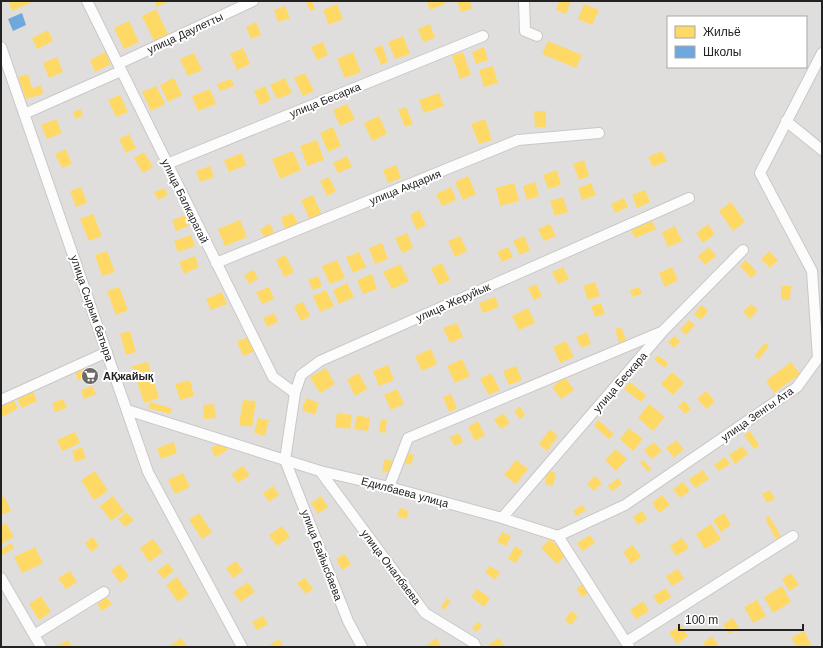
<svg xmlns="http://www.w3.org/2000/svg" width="823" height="648" viewBox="0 0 823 648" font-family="Arial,sans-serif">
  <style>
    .residential { fill: #dfdedc; fill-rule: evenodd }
    .homes { fill: #ffd966 }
    .schools { fill: #6fa8dc }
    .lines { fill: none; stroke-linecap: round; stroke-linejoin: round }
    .minor-casing { stroke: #c9c8c7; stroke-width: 12 }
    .minor { stroke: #fdfcfc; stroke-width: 10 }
    .labels { text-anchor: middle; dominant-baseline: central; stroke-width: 4; stroke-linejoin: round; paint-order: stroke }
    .street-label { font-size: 11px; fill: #222; stroke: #fff }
    .poi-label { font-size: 11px; font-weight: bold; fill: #222; stroke: #fff; text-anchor: start }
  </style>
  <rect width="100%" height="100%" fill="#f0eeeb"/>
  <path class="residential" d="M1,1H822V647H1ZM668,17H806V67H668Z"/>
  <path class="homes" d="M8,1H34L12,11Z
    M154,1H169L157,7Z
    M306,1H312L315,9L310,11Z
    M427,1H444L445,4L430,10Z
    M457,1H470L472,9L461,12Z
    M559,1H571L566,14L556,10Z
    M337,4L343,19L329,25L323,10Z
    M584,4L599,10L592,25L578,19Z
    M285,6L290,18L278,22L274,10Z
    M156,9L168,34L154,41L142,16Z
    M129,21L139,42L124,49L114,28Z
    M256,22L261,35L251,39L246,27Z
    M430,24L435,38L423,42L418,29Z
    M48,30L53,41L37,49L32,38Z
    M403,36L410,54L395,59L388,42Z
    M548,41L582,55L576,68L542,54Z
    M323,42L328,55L317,60L311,47Z
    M382,45L388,62L381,65L374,48Z
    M484,47L488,60L476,64L472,52Z
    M243,48L250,64L237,70L230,54Z
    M105,52L111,64L95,72L90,60Z
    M353,52L361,72L345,78L337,59Z
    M463,52L471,75L460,79L452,56Z
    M194,53L202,70L188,76L180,59Z
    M57,57L63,72L49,78L43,63Z
    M493,66L498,83L484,87L479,70Z
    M305,73L314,91L303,96L294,78Z
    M28,74L32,88L41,85L43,94L26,99L18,77Z
    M174,78L182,95L168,102L160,85Z
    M285,78L292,93L277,99L270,85Z
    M231,79L234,86L220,91L217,84Z
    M156,86L165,104L151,111L142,92Z
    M265,86L271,100L260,105L254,91Z
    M210,89L216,104L198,111L192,96Z
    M439,93L444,106L424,113L419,100Z
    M120,95L128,112L116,117L108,100Z
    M347,104L355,119L340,126L333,110Z
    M406,107L413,124L405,127L398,110Z
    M81,109L83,116L75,119L73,112Z
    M534,111H546V127H535Z
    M379,116L387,134L372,141L364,123Z
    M56,119L62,133L47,139L41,125Z
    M485,119L492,140L479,144L471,124Z
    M333,127L341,146L328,152L320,133Z
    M129,134L136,148L126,153L119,139Z
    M317,140L324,160L307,166L300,146Z
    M66,149L72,164L62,168L55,154Z
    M293,151L301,170L280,179L272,159Z
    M662,151L667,161L653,167L648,157Z
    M144,152L153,167L143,173L134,158Z
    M242,153L246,165L229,172L224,160Z
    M347,156L352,167L338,173L333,163Z
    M584,160L589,176L579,180L573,164Z
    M396,165L401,178L388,183L383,170Z
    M210,166L214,177L200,182L196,171Z
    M557,170L561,185L548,189L543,175Z
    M468,176L476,194L463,200L455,182Z
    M329,177L336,191L327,196L320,181Z
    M535,182L539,196L527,200L523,186Z
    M514,183L519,201L500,206L496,188Z
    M591,183L596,195L582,200L578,188Z
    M81,187L87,203L76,207L70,191Z
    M451,187L456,200L442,206L436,194Z
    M164,188L168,195L158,200L154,192Z
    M645,190L650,202L637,208L632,195Z
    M313,195L322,215L310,220L301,200Z
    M563,197L568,212L555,216L550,201Z
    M624,198L628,207L615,213L611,204Z
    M731,202L745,222L733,231L719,211Z
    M419,210L426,225L417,230L410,215Z
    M293,213L298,224L285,229L281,217Z
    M93,214L102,236L89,241L80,219Z
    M186,215L190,225L176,231L172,220Z
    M240,220L247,237L225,246L218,229Z
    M652,221L656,229L635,238L631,230Z
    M270,224L275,235L265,239L260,229Z
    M550,224L556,236L544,241L538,229Z
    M708,224L715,234L703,243L696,233Z
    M675,226L682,241L668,247L662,232Z
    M407,233L413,248L402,253L395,238Z
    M191,235L195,246L178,252L174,241Z
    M460,236L467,251L455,257L448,241Z
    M524,236L530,250L520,255L513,241Z
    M382,243L388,259L375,264L369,248Z
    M508,247L513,257L502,262L497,252Z
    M709,247L716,256L705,265L698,256Z
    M107,251L115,272L102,276L95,255Z
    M769,251L778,260L770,268L761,259Z
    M359,252L366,267L353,273L346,257Z
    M285,255L294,272L284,277L276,260Z
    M195,256L199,267L184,274L179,262Z
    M337,260L345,278L330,284L322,266Z
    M746,260L757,272L751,278L740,266Z
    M442,263L450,280L439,285L431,268Z
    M400,264L409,281L392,289L383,272Z
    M563,267L569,279L558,284L552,272Z
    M672,267L678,280L665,287L659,273Z
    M254,270L258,279L249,284L244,275Z
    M372,274L377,289L363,294L357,280Z
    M318,276L322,286L313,290L308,280Z
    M595,282L600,296L588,300L583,286Z
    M347,283L354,297L339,304L333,290Z
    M536,284L542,296L534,300L528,288Z
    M781,286H791L790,300H781Z
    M119,287L128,310L116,315L107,291Z
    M269,287L274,299L262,304L256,292Z
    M639,287L642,294L632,297L630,290Z
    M326,290L334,306L320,312L313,296Z
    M222,292L227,304L211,310L206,299Z
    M495,297L499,307L483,313L479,303Z
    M303,302L310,316L301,321L294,306Z
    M601,303L605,314L595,317L591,306Z
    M751,304L758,310L750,319L743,312Z
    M701,305L708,311L701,320L694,314Z
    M528,308L535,323L519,330L512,316Z
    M274,313L278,322L267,327L263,318Z
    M689,320L695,325L686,335L680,329Z
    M457,323L463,337L450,343L443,328Z
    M621,327L626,340L619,343L615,329Z
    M130,331L136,352L126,355L120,334Z
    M587,332L591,344L581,348L576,337Z
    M674,336L680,341L674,348L668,342Z
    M249,337L255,351L243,356L237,341Z
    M566,341L574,357L560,363L553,347Z
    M765,343L769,346L759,359L754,356Z
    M431,349L437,364L422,371L415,356Z
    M658,355L668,363L665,368L654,360Z
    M462,359L470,376L455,383L447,366Z
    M148,362L159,398L144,403L132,366Z
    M791,362L800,374L774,393L766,381Z
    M388,365L394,380L379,386L373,371Z
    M83,366L88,376L79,381L74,371Z
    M516,366L522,380L509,385L503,371Z
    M326,368L335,384L320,393L310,377Z
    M672,372L684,383L673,395L661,384Z
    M359,373L367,389L355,396L347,379Z
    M491,373L500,390L489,395L480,379Z
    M565,377L574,390L561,399L552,387Z
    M190,380L194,396L180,400L175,384Z
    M630,382L646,395L641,402L624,389Z
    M92,386L96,394L84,399L81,390Z
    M32,389L37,401L22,408L16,397Z
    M397,389L404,404L391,410L384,395Z
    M706,391L715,401L707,409L697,399Z
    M451,394L457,408L449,412L443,397Z
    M11,396L18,408L3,417L1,413V401Z
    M306,398L319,403L315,415L302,410Z
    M63,399L67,408L55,412L52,403Z
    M243,400L256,401L252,427L239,425Z
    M684,401L691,409L685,414L678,406Z
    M150,402L172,408L170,414L148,408Z
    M214,404L216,418L204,419L203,405Z
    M649,404L665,417L653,431L638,418Z
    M520,407L525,415L520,419L514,411Z
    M337,413L352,415L350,429L335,427Z
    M503,413L510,423L501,429L494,420Z
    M357,415L370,418L368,431L354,429Z
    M258,418L269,420L265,436L254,433Z
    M381,419L387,420L385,433L379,432Z
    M598,420L614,434L609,439L594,426Z
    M478,421L485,435L475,441L468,427Z
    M629,428L643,439L633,451L620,439Z
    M550,429L558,436L547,451L539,444Z
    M750,431L759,445L754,449L744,435Z
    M75,432L80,443L62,451L57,440Z
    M459,433L463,442L454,446L450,437Z
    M676,440L684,449L674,458L666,448Z
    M223,441L228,450L215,457L211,448Z
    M174,442L177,453L161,459L157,448Z
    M654,442L662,451L652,459L644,450Z
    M742,446L748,454L735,464L729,455Z
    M82,447L86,458L75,462L72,451Z
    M616,449L627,459L616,471L605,460Z
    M407,453L414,455L411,465L404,463Z
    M725,457L730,464L719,471L714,465Z
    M385,459L393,461L390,473L382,471Z
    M516,460L528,469L516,484L504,475Z
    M643,460L651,469L648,472L640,463Z
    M243,466L250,475L238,483L231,474Z
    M703,470L709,479L695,488L689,479Z
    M95,471L108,491L94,500L81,480Z
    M547,471L556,473L553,486L545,484Z
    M183,473L190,487L175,494L168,480Z
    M595,476L602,483L594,491L587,484Z
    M618,478L622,484L612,491L608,486Z
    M683,482L690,491L680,498L673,489Z
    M273,486L279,495L269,502L263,493Z
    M770,490L775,499L767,503L762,494Z
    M662,495L670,505L659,513L652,503Z
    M4,496L11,511L1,515V498Z
    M113,496L124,511L111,521L100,506Z
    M321,496L328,507L318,514L311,503Z
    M582,505L586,510L577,516L573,511Z
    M400,508L409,511L406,519L397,516Z
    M642,511L647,519L638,525L633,517Z
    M126,512L134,520L125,527L118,519Z
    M199,513L212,532L202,539L189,520Z
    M724,513L731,525L721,532L713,520Z
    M769,516L781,536L776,539L765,518Z
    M6,523L14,537L1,544V526Z
    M711,524L721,539L705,549L696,534Z
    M282,526L290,537L277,546L269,535Z
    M502,532L511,536L506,546L497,542Z
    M590,535L595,543L582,551L577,543Z
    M93,537L99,546L91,552L85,543Z
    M682,538L689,548L676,556L670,546Z
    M153,539L163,552L149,562L140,548Z
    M550,539L566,555L557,564L541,548Z
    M11,543L14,548L1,556V549Z
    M633,545L641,557L631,564L623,552Z
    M515,546L523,551L516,563L508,559Z
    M35,547L43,563L22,573L14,557Z
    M345,554L351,565L342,570L336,559Z
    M236,561L243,571L233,578L226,568Z
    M168,563L174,571L163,579L157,571Z
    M120,564L129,576L120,583L111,570Z
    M490,566L500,573L495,580L485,572Z
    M678,569L684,579L672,586L666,576Z
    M70,571L77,582L66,589L58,578Z
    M791,573L799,585L789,591L782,579Z
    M177,577L189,594L178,602L166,585Z
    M305,578L313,589L306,594L297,583Z
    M248,582L255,592L240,602L233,592Z
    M583,584L589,592L582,597L576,589Z
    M782,586L791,602L773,613L764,597Z
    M666,588L671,597L659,605L653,596Z
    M477,589L490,598L484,607L471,597Z
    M41,596L51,612L39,620L29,604Z
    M106,597L112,604L102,611L97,604Z
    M447,598L451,601L444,610L441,607Z
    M757,600L766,616L753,623L744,607Z
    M643,601L649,611L636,619L630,610Z
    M571,611L578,616L571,625L565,620Z
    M263,616L268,624L257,630L252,622Z
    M733,618L739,628L729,634L723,624Z
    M478,622L482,626L476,632L472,628Z
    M681,625L688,636L677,644L669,633Z
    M804,631L811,644L806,647H797L791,638Z
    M712,636L718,644L714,647H706L703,643Z
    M181,638L188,647H168Z
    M436,638L442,647H427L426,646Z
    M499,638L505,647H489L488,645Z
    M279,639L284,647H267Z
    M68,640L72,647H54Z"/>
  <path class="schools" d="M22,13L26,25L13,31L8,19Z"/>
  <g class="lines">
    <g class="minor-casing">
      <path id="minor" d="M87,1L273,377L295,393
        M524,1L525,31L537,36
        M1,47L148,472L242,647
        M118,64L253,1
        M24,114L121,71
        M786,121L822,150
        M167,164L483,36
        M216,263L518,140L599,133
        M1,400L107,352
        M127,410L320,471L389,487L502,518L558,536L629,647
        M320,471L425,613L474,643L476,647
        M389,487L408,438L661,332
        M502,518L664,330L743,250
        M558,536L625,505L797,387L818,358L812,271L760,173L822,53
        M1,578L41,647
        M34,635L104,592
        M626,642L793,536
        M362,647L348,621L285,460L295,393L301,375L320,361L689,198"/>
    </g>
    <use href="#minor" class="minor"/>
  </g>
  <defs>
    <g id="supermarket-disc" transform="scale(0.9)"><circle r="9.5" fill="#6a6968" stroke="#fff"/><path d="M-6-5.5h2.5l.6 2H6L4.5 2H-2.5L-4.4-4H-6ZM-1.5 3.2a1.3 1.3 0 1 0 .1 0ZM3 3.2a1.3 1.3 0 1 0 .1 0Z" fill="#fff"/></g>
  </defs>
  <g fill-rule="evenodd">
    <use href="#supermarket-disc" x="90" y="376"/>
  </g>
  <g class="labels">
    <g class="street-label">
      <text transform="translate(185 33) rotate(-25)">улица Даулетты</text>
      <text transform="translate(325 100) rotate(-22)">улица Бесарка</text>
      <text transform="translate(405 187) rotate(-22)">улица Акдария</text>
      <text transform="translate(185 201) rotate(64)">улица Балкарагай</text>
      <text transform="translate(453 302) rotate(-24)">улица Жеруйык</text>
      <text transform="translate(92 308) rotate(71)">улица Сырым батыра</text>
      <text transform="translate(620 382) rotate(-49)">улица Бескара</text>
      <text transform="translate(757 414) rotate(-35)">улица Зенгы Ата</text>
      <text transform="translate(405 492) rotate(15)">Едилбаева улица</text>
      <text transform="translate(322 555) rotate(69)">улица Байысбаева</text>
      <text transform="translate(391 567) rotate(53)">улица Оналбаева</text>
    </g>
    <g class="poi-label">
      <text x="103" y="376">АҚжайық</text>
    </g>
  </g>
  <rect width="823" height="648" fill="none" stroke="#222222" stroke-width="4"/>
  <rect x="667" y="16" width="140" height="52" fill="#ffffff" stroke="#a7a7a7"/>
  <rect x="675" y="26" width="20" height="12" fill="#ffd966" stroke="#a7a7a7"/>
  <text x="703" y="36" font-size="12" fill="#222222">Жильё</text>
  <rect x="675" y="46" width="20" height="12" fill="#6fa8dc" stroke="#a7a7a7"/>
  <text x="703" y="56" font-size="12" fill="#222222">Школы</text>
  <path d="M679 624v6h124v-6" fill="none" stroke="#222222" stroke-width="2"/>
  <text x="685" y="624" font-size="12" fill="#222222" stroke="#ffffff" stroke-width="3" paint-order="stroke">100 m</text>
</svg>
